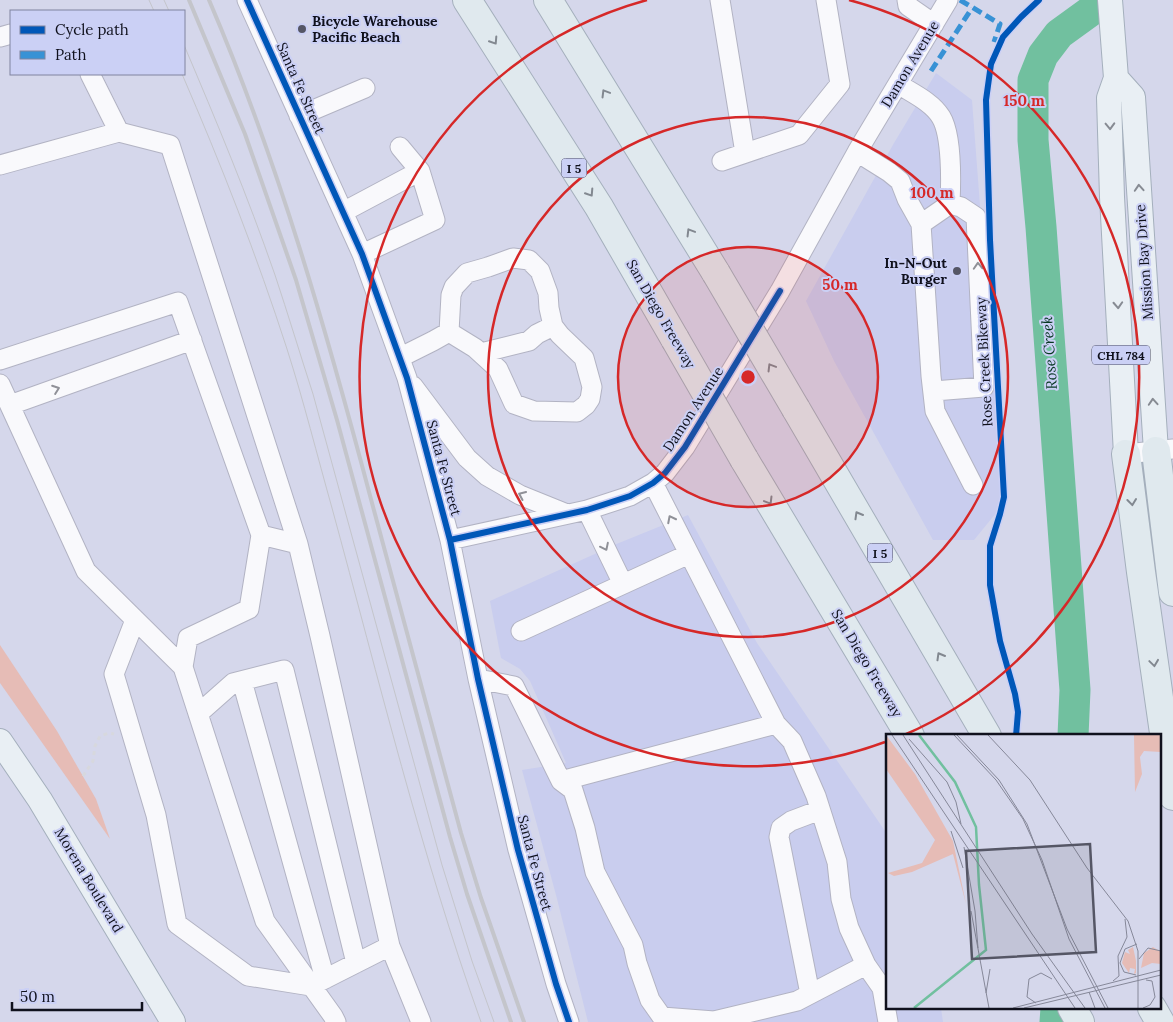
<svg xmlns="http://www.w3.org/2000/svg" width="1173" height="1022" viewBox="0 0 1173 1022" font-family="Lora,serif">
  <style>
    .built { fill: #c9cdee }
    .green { fill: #e6bcb6 }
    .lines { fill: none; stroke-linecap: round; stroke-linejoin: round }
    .river { stroke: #71c09f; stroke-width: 31 }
    .minor-casing { stroke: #b2b3c3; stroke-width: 21 }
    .major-casing { stroke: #a4afbc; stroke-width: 26 }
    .highway-casing { stroke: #a4afbc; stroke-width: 30 }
    .path { stroke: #d7d8de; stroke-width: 3; stroke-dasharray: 4 4; stroke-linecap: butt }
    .minor { stroke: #f9f9fc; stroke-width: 19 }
    .major { stroke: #e9eff4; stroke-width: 24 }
    .highway { stroke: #e0e9ee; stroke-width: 28 }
    .tram { stroke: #c4c5cb; stroke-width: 1 }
    .rail { stroke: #c4c5cb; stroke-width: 4 }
    .highway-bridge-casing { stroke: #a4afbc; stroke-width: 30; stroke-linecap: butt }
    .highway-bridge { stroke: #e0e9ee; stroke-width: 28 }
    .quiet { stroke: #3892d5; stroke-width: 5; stroke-dasharray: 10 5; stroke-linecap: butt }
    .cycleway-casing { stroke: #cbd0f5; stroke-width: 9 }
    .cycleway { stroke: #0057b8; stroke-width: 6 }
    .oneway { stroke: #828890 }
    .oneway2 { stroke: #878b93 }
    .oneway3 { stroke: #909198 }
    .ring { fill: none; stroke: #d62828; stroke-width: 2.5 }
    .poi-dot { fill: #555665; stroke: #cbd0f5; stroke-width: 2 }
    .labels { text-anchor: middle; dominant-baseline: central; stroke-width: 4; stroke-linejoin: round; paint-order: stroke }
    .shield { fill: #cbd0f5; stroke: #484a5e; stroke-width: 1 }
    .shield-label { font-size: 12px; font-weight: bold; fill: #10111d }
    .poi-label { font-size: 14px; font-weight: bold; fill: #10111d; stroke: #cbd0f5; text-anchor: start }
    .street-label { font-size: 14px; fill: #10111d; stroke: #cbd0f5 }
    .water-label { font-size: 15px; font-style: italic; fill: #063721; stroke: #cbd0f5 }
    .inset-river { fill: none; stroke: #71c09f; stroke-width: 2.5 }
    .inset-road { fill: none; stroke: #868899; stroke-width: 1 }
    .view { fill: #555665; fill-opacity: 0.15; stroke: #555665; stroke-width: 2.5 }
    .inset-edge { fill: none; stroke: #10111d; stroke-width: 2.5 }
    .centre { fill: #d62828; stroke: #cbd0f5; stroke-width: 2.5 }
    .ring-label { font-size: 15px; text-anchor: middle; font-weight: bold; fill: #d62828; stroke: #cbd0f5; stroke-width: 4; stroke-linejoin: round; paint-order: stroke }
  </style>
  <rect width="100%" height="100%" fill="#d5d7eb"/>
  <path class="built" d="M936,73L972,100L1000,470L1001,507L974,540H933L834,361L806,301L894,143Z
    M688,515L757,643L887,834V1008H941L943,1022H588L556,895L522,770L566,763L530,681L520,669L501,658L490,601L597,553L609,578L618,575L614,545Z"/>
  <path class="green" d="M0,645L57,731L96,799L110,839L0,683Z"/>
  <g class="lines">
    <path class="river" d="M1073,736L1075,690L1041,227L1033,140V80L1043,55L1059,34L1106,0
      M1055,1022L1056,1008"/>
    <g class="minor-casing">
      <path id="minor" d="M247,0L362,254L407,378L450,540L478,679L518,850L556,984L569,1022
        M720,0L745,153
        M907,0L908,6L934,24
        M0,37L11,34
        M90,74L119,132L170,145L298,544
        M898,84C912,93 932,102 941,117C952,135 951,183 950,204
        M299,116L365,88
        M857,152L889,172L900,181L907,199L921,224L931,376L935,411L973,485
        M722,161L799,135L840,84L826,0
        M0,165L119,132
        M343,212L420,171
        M921,224L950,204L961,207L976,217L984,387L934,391
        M362,254L435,220L420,171L400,147
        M481,353L529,341L537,334L553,326
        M401,357L433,341L449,332L451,295L454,287L467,273L488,267L513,258L529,260L540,271L548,293L549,308L553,326L560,335L584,358L592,387L590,399L586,405L577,412L534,411L514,404L498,369L475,348L449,332
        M0,360L178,302L261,535L249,609L188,638L183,667L265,921L333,1016L336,1022
        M0,384L86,571L183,667
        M413,386L467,458L487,476L520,495L567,514
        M10,405L192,340
        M1126,454L1173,449
        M653,483L776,724L792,741L816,796L837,862L841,899L849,928L866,965L882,988L888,1022
        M587,510L623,584
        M261,535L298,544L320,636L390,946L421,1022
        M450,540L587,510L630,496L653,483L665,473L685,447L780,291L857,152L948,0
        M135,620L114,674L156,815L177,924L248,976L311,986L390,946
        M521,631L689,554
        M478,679L514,686L561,781L573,790L585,828L595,872L633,945L637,963L650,1000L662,1017L714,1021L715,1022
        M242,681L325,979
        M198,714L233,683L284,670L356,963
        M561,781L776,724
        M810,994L779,837L781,828L791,821L820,810
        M714,1021L797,1001L866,965"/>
    </g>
    <g class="major-casing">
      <path id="major" d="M1110,0L1116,78L1109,98L1112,197L1126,454
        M1116,78L1133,97L1156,451
        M0,741L40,800L173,1022"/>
    </g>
    <g class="highway-casing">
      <path id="highway" d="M467,0L599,207L675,339
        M548,0L716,273
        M796,409L987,736
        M1156,451L1173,592
        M1126,454L1141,572L1173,796
        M744,459L910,736
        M1072,1008L1080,1022
        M1152,1008L1160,1022"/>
    </g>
    <path class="path" d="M83,776L93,761L95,746L100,736L109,733L114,734"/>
    <use href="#minor" class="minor"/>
    <use href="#major" class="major"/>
    <use href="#highway" class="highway"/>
    <path class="tram" d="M149,0L154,11
      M164,0L169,11
      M184,45C216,120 248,197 275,275C288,314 300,354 313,394L442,865L472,961L494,1022
      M182,74C221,164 257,256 287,349C304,402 317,455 332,508C379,680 421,854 481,1022"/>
    <path class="rail" d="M189,0L245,134L296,280L337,420L450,837L467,894L511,1022
      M209,0C279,163 327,333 372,503C402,613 431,723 461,833L481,898L524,1022"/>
    <g class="highway-bridge-casing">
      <path id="highway-bridge" d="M716,273L796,409
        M675,339L744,459"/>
    </g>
    <use href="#highway-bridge" class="highway-bridge"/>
    <path class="quiet" d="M960,0L1000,24L994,42
      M931,71L972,8"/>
    <g class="cycleway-casing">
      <path id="cycleway" d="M247,0L362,254L407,378L450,540L478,679L518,850L556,984L569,1022
        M450,540L587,510L630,496L653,483L665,473L685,447L780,291
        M1016,736L1018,712L1015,694L1000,641L990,585V546L1000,514L1004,497L990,240L986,100L991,64L1003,37L1021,17L1039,0"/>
    </g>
    <use href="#cycleway" class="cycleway"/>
  </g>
  <defs><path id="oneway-chevron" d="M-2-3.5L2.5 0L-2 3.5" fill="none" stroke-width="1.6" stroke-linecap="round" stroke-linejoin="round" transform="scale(1.25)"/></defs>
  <g class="oneway">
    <use href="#oneway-chevron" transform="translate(494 41) rotate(57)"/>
    <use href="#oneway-chevron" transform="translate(605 93) rotate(-121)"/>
    <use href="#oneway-chevron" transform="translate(590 193) rotate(57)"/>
    <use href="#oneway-chevron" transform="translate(690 232) rotate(-121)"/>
    <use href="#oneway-chevron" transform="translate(771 367) rotate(-121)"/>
    <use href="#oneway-chevron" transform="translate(769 501) rotate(59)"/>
    <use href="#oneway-chevron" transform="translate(1132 502) rotate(83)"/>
    <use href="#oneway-chevron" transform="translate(858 515) rotate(-120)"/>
    <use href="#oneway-chevron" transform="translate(940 656) rotate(-120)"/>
    <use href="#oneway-chevron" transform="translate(1154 663) rotate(82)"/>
  </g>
  <g class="oneway2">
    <use href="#oneway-chevron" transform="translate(1110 126) rotate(88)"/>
    <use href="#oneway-chevron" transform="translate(1139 188) rotate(-94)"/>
    <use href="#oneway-chevron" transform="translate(1118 305) rotate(87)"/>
    <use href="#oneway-chevron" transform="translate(1153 402) rotate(-94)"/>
  </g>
  <g class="oneway3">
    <use href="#oneway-chevron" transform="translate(978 266) rotate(-93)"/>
    <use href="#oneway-chevron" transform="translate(56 389) rotate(-20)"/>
    <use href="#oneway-chevron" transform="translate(522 495) rotate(-156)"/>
    <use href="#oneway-chevron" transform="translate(671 519) rotate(-117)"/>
    <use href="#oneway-chevron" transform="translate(605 547) rotate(64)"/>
  </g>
  <circle cx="748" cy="377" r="130" fill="#d62828" fill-opacity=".12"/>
  <g class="ring">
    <circle cx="748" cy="377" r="130"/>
    <circle cx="748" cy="377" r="260"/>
    <path d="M885 742A390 390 0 1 1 647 0M849 0A390 390 0 0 1 904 735"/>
  </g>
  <g class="poi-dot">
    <circle cx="302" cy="29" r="5"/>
    <circle cx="957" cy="271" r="5"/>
  </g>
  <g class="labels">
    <g class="shield">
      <rect x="561.5" y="158.5" width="25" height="19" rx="4"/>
      <rect x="1092" y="345.5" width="58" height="19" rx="4"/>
      <rect x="867.5" y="543.5" width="25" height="19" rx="4"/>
    </g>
    <g class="shield-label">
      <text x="574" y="168">I 5</text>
      <text x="1121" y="355">CHL 784</text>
      <text x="880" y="553">I 5</text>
    </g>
    <g class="poi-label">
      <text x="312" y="21">Bicycle Warehouse<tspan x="312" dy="16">Pacific Beach</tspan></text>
      <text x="947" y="263" text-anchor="end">In-N-Out<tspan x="947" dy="16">Burger</tspan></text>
    </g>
    <g class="street-label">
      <text transform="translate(910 64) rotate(-59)">Damon Avenue</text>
      <text transform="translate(301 88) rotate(66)">Santa Fe Street</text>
      <text transform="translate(1144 262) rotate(-94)">Mission Bay Drive</text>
      <text transform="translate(661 314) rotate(60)">San Diego Freeway</text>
      <text transform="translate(984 362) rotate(-93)">Rose Creek Bikeway</text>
      <text transform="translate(693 409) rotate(-57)">Damon Avenue</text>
      <text transform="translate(444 468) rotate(75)">Santa Fe Street</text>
      <text transform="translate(867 663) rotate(59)">San Diego Freeway</text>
      <text transform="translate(535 863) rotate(75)">Santa Fe Street</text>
      <text transform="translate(89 880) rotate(59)">Morena Boulevard</text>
    </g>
    <g class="water-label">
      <text transform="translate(1049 353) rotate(-94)">Rose Creek</text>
    </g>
  </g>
  <g transform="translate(886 734)">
    <rect width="275" height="275" fill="#d5d7eb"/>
    <path d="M0,1L29,40L67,107L80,170L67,120L26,138L8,142L2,139L36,129L49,106L0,35ZM248,1H275V18L258,17L254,23L256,40L249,58ZM247,213L250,227V239L248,240L249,235L244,234L243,239L236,229L239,218L244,220L242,216ZM267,213L275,218V230L266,229L255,234L258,219Z" fill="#e6bcb6"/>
    <path class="inset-river" d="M28,274L100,216L93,151L90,93L69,48L33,1"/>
    <path class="inset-road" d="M6,1L189,274M17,1L146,200L199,274M68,1L110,46L137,85L156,126L183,205L219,274M71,1L113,46L141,90L181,195L222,274M102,1L144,46L201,134L242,187L252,217V274M23,5L61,48L70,68L75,90M65,97L77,134M78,113L89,177M85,177L103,274M89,177L92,214M253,225L262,214L275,217M250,241L238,238L234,229L239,215L251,210M227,247L233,242L232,222L241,203L239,185M203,258L209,274M100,259L104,235M150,269L141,263L143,245L155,239L166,245M127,274L275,236M138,274L275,241M257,274L264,271L269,263L266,247L260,246"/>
    <path class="view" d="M204,110L210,218L86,225L80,117Z"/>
    <rect width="275" height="275" class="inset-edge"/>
  </g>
  <circle cx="748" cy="377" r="8" class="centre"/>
  <g class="ring-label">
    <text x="1024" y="106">150 m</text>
    <text x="932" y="198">100 m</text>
    <text x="840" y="290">50 m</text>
  </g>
  <rect x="10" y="10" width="175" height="65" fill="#cbd0f5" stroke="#80849f"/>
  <rect x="20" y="26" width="25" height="8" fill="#0057b8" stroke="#80849f"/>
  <text x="55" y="35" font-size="15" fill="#10111d">Cycle path</text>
  <rect x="20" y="51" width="25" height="8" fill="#3892d5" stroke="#80849f"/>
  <text x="55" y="60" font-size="15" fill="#10111d">Path</text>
  <path d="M12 1002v8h130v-8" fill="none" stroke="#10111d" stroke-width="2.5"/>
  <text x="20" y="1002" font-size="15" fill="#10111d" stroke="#cbd0f5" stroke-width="4" paint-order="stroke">50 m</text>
</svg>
